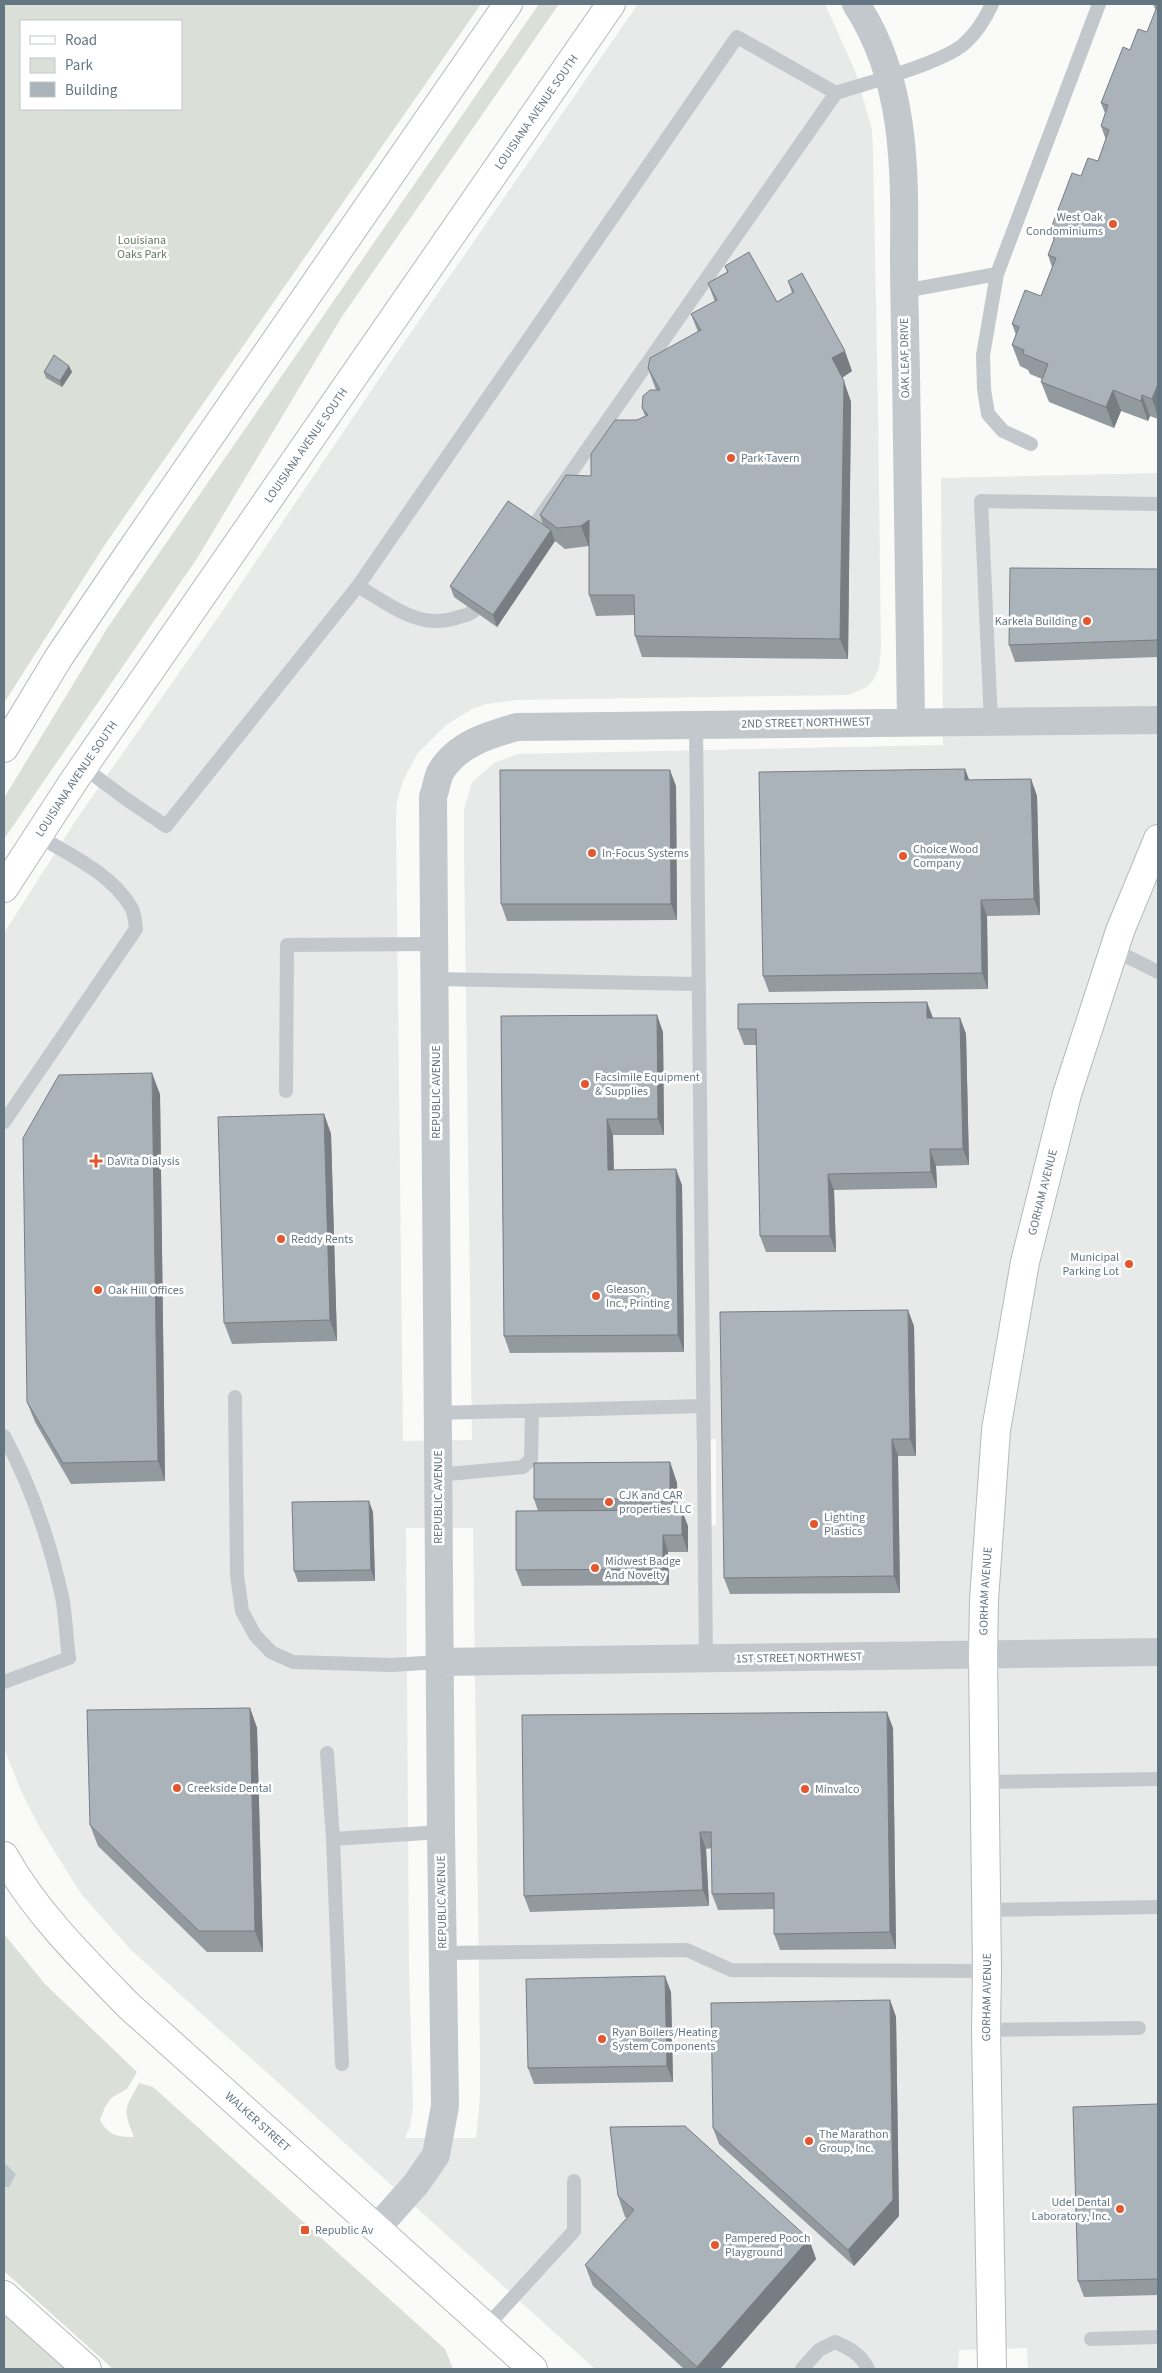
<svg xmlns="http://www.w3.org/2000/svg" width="1162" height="2373" viewBox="0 0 1162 2373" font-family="'Source Sans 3',sans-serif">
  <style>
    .built { fill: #e8e9e9; fill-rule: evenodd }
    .green { fill: #dadfd7; fill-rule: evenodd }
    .water { fill: #bbc7cb }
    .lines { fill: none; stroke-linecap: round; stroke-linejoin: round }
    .secondary-casing { stroke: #b3babf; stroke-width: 30 }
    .highway-casing { stroke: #b4b9bd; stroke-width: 30 }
    .lane { stroke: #c3c8cc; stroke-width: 14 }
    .street { stroke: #c3c8cc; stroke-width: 28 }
    .secondary { stroke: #fff; stroke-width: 28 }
    .highway { stroke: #fff; stroke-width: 28 }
    .wall { fill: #929a9f }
    .shaded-wall { fill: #777d82 }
    .building { fill: #aab3b9; stroke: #777d82 }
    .poi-dot { fill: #e4572e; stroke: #fff; stroke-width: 2 }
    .labels { text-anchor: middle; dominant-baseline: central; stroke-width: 5; stroke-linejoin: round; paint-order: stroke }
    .street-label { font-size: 12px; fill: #657683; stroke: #fff }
    .poi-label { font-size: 12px; fill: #657683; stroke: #fff; text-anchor: start }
    .park-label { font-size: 12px; fill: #687a64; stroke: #fff }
  </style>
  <rect width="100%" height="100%" fill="#fafaf8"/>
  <path class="built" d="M638,4H825L856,73L872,130L873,151L878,407L881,649L879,667L874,679L867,687L849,695L515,700L487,704L474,708L446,725L417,754L403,781L397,800L396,820L403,1441L472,1440L464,853V810L472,782L494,763L518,754L943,745L941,478L1158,473V2369H1028L1027,2348L959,2350L958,2369H595L131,1950L82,1895L63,1865L40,1828L21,1791L4,1748V933L78,817L221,613L396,354ZM716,1439V1525L698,1526L696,1440ZM406,1528H473L480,2059V2096L476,2138H405L410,2127L413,2108L409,1966Z"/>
  <path class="green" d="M4,4H481L104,546L4,703ZM21,21H181V109H21Z
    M539,4H559L341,318L198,557L4,839V798L108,627Z
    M4,1934L45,1984L137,2072L127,2089L111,2098L105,2107L100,2120C108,2135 117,2137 134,2137C122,2107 125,2110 139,2083L153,2087L445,2349L453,2369H113L4,2271V2187L9,2186L16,2174L4,2162Z
    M4,2313L68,2369H4Z"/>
  <path class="water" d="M4,2162L16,2174L9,2187H4Z"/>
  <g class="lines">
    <g class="secondary-casing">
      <g id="secondary">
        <path d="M4,748L59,657L128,555L508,4"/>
        <path id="s1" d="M4,888L75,779L611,4"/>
        <path id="s2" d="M4,1856C36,1913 83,1959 129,2006L533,2369"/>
        <path id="s3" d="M992,2369L986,2030L987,1971L983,1656L984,1600L996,1430L1025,1262L1067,1094L1120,931L1158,839"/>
      </g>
    </g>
    <g class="highway-casing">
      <path id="highway" d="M4,2295L87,2369"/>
    </g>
    <path class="lane" d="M997,274L983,355L984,389L988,414L1003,431L1031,444
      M904,291L997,274L1099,4
      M533,527L836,93
      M358,586C388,604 419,630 456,618C462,616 469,615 474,611
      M991,722L981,501L1158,504
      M696,724L706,1659
      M83,767L126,799L166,826L358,586L737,37L836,93C866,83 947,62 966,42C977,32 986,17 992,4
      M1114,950L1158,972
      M436,979L698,984
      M286,1091L287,945L435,944
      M4,1122L136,929C135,923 135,913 131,907C111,873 69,855 37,835
      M235,1397L237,1575L242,1611L255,1635L271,1652L293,1662L392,1665L439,1662
      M437,1413L703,1406
      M4,1436C31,1486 50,1542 62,1597C66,1617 66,1638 69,1658L4,1682
      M438,1475L523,1467L531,1459L532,1411
      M327,1753L333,1839
      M985,1782L1158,1779
      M986,1910L1158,1907
      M444,1953L687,1950L731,1970L987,1971
      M986,2030L1139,2028
      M342,2064L333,1839L441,1832
      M486,2327L574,2231V2181
      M1091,2339L1158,2337
      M802,2369L819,2350L835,2342C849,2348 861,2354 868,2369"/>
    <path class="street" d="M856,4C905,78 905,167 904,252C904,293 905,333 906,373C908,489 909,605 911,721
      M439,1662L1158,1652
      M376,2229L416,2184L436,2155L445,2106L441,1832L433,797C436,789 437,778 441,771C458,744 488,735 517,727L1158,720"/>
    <use href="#secondary" class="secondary"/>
    <use href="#highway" class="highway"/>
  </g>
  <path class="wall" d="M1153,4H1158V419L1150,416L1148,421L1121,411L1114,428L1049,402L1041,382L1042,379L1030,374L1028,370L1020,366L1012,345L1016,335L1012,324L1041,296L1052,267L1048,255L1054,240L1050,231L1081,176L1098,161L1106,140L1101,126L1105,113L1101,103L1130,50L1147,32L1156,11Z
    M725,266L777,302L792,293L788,281L852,371L842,378L851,402L848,659L642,657L635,636L634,615L596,616L589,595V546L565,549L555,541L497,627L454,597L450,586L543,525L540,515L591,476L637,420L645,416L642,408L656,390L648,368L698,332L691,314L715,302L708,283L727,272Z
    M69,366L72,372L62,387L46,378L44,372Z
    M1158,569V657L1015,662L1009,645Z
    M965,769L969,780L1031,779L1037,796L1040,915L987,916L988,989L769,992L763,976Z
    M676,786L677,920L507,921L501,904Z
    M501,1016L663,1032L664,1135H613L614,1170L682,1185L684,1352L510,1353L504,1336Z
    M933,1018H960L966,1034L969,1165L936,1166L937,1188L834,1190L836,1252H766L760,1236L757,1045H744L738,1029Z
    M160,1094L165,1481L71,1484L35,1422L27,1402Z
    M324,1114L331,1134L337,1341L232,1344L224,1323Z
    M914,1326L916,1456H898L900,1593L730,1594L724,1578Z
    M670,1462L677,1483L678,1510L688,1526V1552H668L669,1585L522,1586L516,1570L538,1511L534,1499Z
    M373,1512L375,1581L298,1582L294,1571Z
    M250,1708L257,1728L263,1952H207L98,1846L90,1825Z
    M893,1728L896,1949L780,1950L774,1934V1909L718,1910L712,1894V1848L706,1849L709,1906L530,1912L524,1896Z
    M671,1992L673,2082L534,2084L528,2068Z
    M890,2000L896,2017L899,2216L854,2266L719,2144L713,2128Z
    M1158,2104V2295L1084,2297L1078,2281Z
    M618,2196L809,2239L816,2259L720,2369H684L593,2286L585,2265L627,2218L625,2217Z"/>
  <path class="shaded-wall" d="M845,351L852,371L840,379L832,358Z
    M69,366L72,372L62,387L60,381Z
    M844,381L851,402L848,659L840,639Z
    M1158,384V416L1152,399Z
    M1113,390L1121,411L1114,428L1106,407Z
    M1142,395L1150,416L1148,421L1141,401Z
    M589,520V547L581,526Z
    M551,530L555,541L497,627L493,615Z
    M965,769L971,785L965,780Z
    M670,770L676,786L677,920L671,904Z
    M1031,779L1037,796L1040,915L1034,899Z
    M981,900L987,916L988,989L982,973Z
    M927,1002L933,1018H927Z
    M657,1015L663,1032L664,1135L658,1119Z
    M960,1018L966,1034L969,1165L963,1149Z
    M152,1073L160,1094L165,1481L158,1461Z
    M324,1114L331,1134L337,1341L330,1320Z
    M607,1119L613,1135L614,1186L608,1170Z
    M930,1149L936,1166L937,1188L931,1172Z
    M676,1169L682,1185L684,1352L678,1335Z
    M828,1174L834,1190L836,1252L830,1236Z
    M908,1310L914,1326L916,1456L910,1439Z
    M892,1439L898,1456L900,1593L894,1576Z
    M670,1462L677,1483L678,1520L670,1499Z
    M369,1501L373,1512L375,1581L371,1570Z
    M682,1510L688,1526V1552L682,1535Z
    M663,1535L668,1552L669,1585L663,1569Z
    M250,1708L257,1728L263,1952L255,1931Z
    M887,1712L893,1728L896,1949L890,1932Z
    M700,1832L706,1849L709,1906L703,1890Z
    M665,1976L671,1992L673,2082L667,2066Z
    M890,2000L896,2017L899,2216L854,2266L848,2250Z
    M809,2239L816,2259L720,2369H697V2367Z"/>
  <path class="building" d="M1158,4V384L1152,399L1142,395L1141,401L1113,390L1106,407L1041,382L1048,364L1023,354L1024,350L1012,345L1019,327L1012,324L1025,290L1041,296L1056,258L1048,255L1056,234L1050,231L1072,173L1081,176L1088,158L1098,161L1109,130L1101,126L1108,105L1101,103L1123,47L1130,50L1138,29L1147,32Z
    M749,252L777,302L794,292L788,281L802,273L845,351L832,358L844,381L840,639L635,636L634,595H589V520L581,526L557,528L540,515L566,475L591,476V454L615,420H637L648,415L642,408L643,396L650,390H660L648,368L650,358L701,330L691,314L717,300L708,283L728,272L725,266Z
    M54,355L69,366L60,381L44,372Z
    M508,501L551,530L493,615L450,586Z
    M1010,568L1158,569V637L1157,640L1009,645Z
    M965,769V780L1031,779L1034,899L981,900L982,973L763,976L759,772Z
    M500,770H670L671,904H501Z
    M927,1002V1018H960L963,1149H930L931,1172L828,1174L830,1236H760L756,1029H738V1004Z
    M657,1015L658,1119H607L608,1170L676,1169L678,1335L504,1336L501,1016Z
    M152,1073L158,1461L63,1463L27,1402L23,1138L59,1075Z
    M324,1114L330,1320L224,1323L218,1117Z
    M908,1310L910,1439H892L894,1576L724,1578L720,1312Z
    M670,1462V1499H534V1463Z
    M369,1501L371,1570L294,1571L292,1502Z
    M682,1510V1535H663V1569L516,1570V1511Z
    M250,1708L255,1931H199L90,1825L87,1710Z
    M887,1712L890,1932L774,1934V1893L712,1894L711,1832H700L703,1890L524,1896L522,1715Z
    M665,1976L667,2066L528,2068L526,1979Z
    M890,2000L893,2200L848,2250L713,2128L711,2003Z
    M1158,2104V2279L1078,2281L1073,2107Z
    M685,2126L809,2239L697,2367L585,2265L634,2210L618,2196L610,2127Z"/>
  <g class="poi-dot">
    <circle cx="1113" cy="224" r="5"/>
    <circle cx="731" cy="458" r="5"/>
    <circle cx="1087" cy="621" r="5"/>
    <circle cx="592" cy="853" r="5"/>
    <circle cx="903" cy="856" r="5"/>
    <circle cx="585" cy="1084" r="5"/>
    <path d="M93.5 1153.5h5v5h5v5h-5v5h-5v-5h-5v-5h5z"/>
    <circle cx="281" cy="1239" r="5"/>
    <circle cx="1129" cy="1264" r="5"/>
    <circle cx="98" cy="1290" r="5"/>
    <circle cx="596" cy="1296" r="5"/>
    <circle cx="609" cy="1502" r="5"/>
    <circle cx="814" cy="1524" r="5"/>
    <circle cx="595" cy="1568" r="5"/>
    <circle cx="177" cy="1788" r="5"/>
    <circle cx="805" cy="1789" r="5"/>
    <circle cx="602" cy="2039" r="5"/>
    <circle cx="809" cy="2141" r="5"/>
    <circle cx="1120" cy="2209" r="5"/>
    <rect x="300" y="2225" width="10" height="10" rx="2.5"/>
    <circle cx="715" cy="2245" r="5"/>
  </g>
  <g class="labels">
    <g class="street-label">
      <text stroke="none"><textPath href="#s1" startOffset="941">LOUISIANA AVENUE SOUTH</textPath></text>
      <text transform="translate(905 358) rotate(-91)">OAK LEAF DRIVE</text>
      <text stroke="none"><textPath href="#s1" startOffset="536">LOUISIANA AVENUE SOUTH</textPath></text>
      <text transform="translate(806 723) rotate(-1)">2ND STREET NORTHWEST</text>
      <text stroke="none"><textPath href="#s1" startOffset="131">LOUISIANA AVENUE SOUTH</textPath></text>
      <text transform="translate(436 1092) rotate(-90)">REPUBLIC AVENUE</text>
      <text stroke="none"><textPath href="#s3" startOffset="1182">GORHAM AVENUE</textPath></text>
      <text transform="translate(438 1497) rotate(-90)">REPUBLIC AVENUE</text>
      <text stroke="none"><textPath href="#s3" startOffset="778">GORHAM AVENUE</textPath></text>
      <text transform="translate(799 1658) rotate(-1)">1ST STREET NORTHWEST</text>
      <text transform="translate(442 1902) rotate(-91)">REPUBLIC AVENUE</text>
      <text stroke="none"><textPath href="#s3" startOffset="372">GORHAM AVENUE</textPath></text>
      <text stroke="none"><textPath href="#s2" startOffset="369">WALKER STREET</textPath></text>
    </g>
    <g class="poi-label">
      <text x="1103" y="217" text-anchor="end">West Oak<tspan x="1103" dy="14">Condominiums</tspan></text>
      <text x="741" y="458">Park Tavern</text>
      <text x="1077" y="621" text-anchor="end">Karkela Building</text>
      <text x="913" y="849">Choice Wood<tspan x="913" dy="14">Company</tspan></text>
      <text x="602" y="853">In-Focus Systems</text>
      <text x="595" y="1077">Facsimile Equipment<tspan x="595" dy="14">&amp; Supplies</tspan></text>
      <text x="107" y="1161">DaVita Dialysis</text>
      <text x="291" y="1239">Reddy Rents</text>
      <text x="1119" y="1257" text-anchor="end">Municipal<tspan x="1119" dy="14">Parking Lot</tspan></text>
      <text x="606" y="1289">Gleason,<tspan x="606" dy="14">Inc., Printing</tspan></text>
      <text x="108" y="1290">Oak Hill Offices</text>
      <text x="619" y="1495">CJK and CAR<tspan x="619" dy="14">properties LLC</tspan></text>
      <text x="824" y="1517">Lighting<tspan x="824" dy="14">Plastics</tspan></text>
      <text x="605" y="1561">Midwest Badge<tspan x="605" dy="14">And Novelty</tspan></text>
      <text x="187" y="1788">Creekside Dental</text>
      <text x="815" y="1789">Minvalco</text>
      <text x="612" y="2032">Ryan Boilers/Heating<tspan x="612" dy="14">System Components</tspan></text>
      <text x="819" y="2134">The Marathon<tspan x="819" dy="14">Group, Inc.</tspan></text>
      <text x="1110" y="2202" text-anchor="end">Udel Dental<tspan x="1110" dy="14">Laboratory, Inc.</tspan></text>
      <text x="315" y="2230">Republic Av</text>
      <text x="725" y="2238">Pampered Pooch<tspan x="725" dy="14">Playground</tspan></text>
    </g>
    <g class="park-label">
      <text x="142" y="240">Louisiana<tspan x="142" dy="14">Oaks Park</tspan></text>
    </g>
  </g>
  <rect width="1162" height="2373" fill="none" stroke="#657683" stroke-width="10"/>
  <rect x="20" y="20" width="162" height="90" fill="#ffffff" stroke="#c1c8cd"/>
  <rect x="30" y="36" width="25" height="8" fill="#ffffff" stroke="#c1c8cd"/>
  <text x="65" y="45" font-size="15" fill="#657683">Road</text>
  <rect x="30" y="58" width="25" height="15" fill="#dadfd7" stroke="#c1c8cd"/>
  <text x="65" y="70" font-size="15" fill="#657683">Park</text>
  <rect x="30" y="82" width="25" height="15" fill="#aab3b9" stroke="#c1c8cd"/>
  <text x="65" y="95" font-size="15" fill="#657683">Building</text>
</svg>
